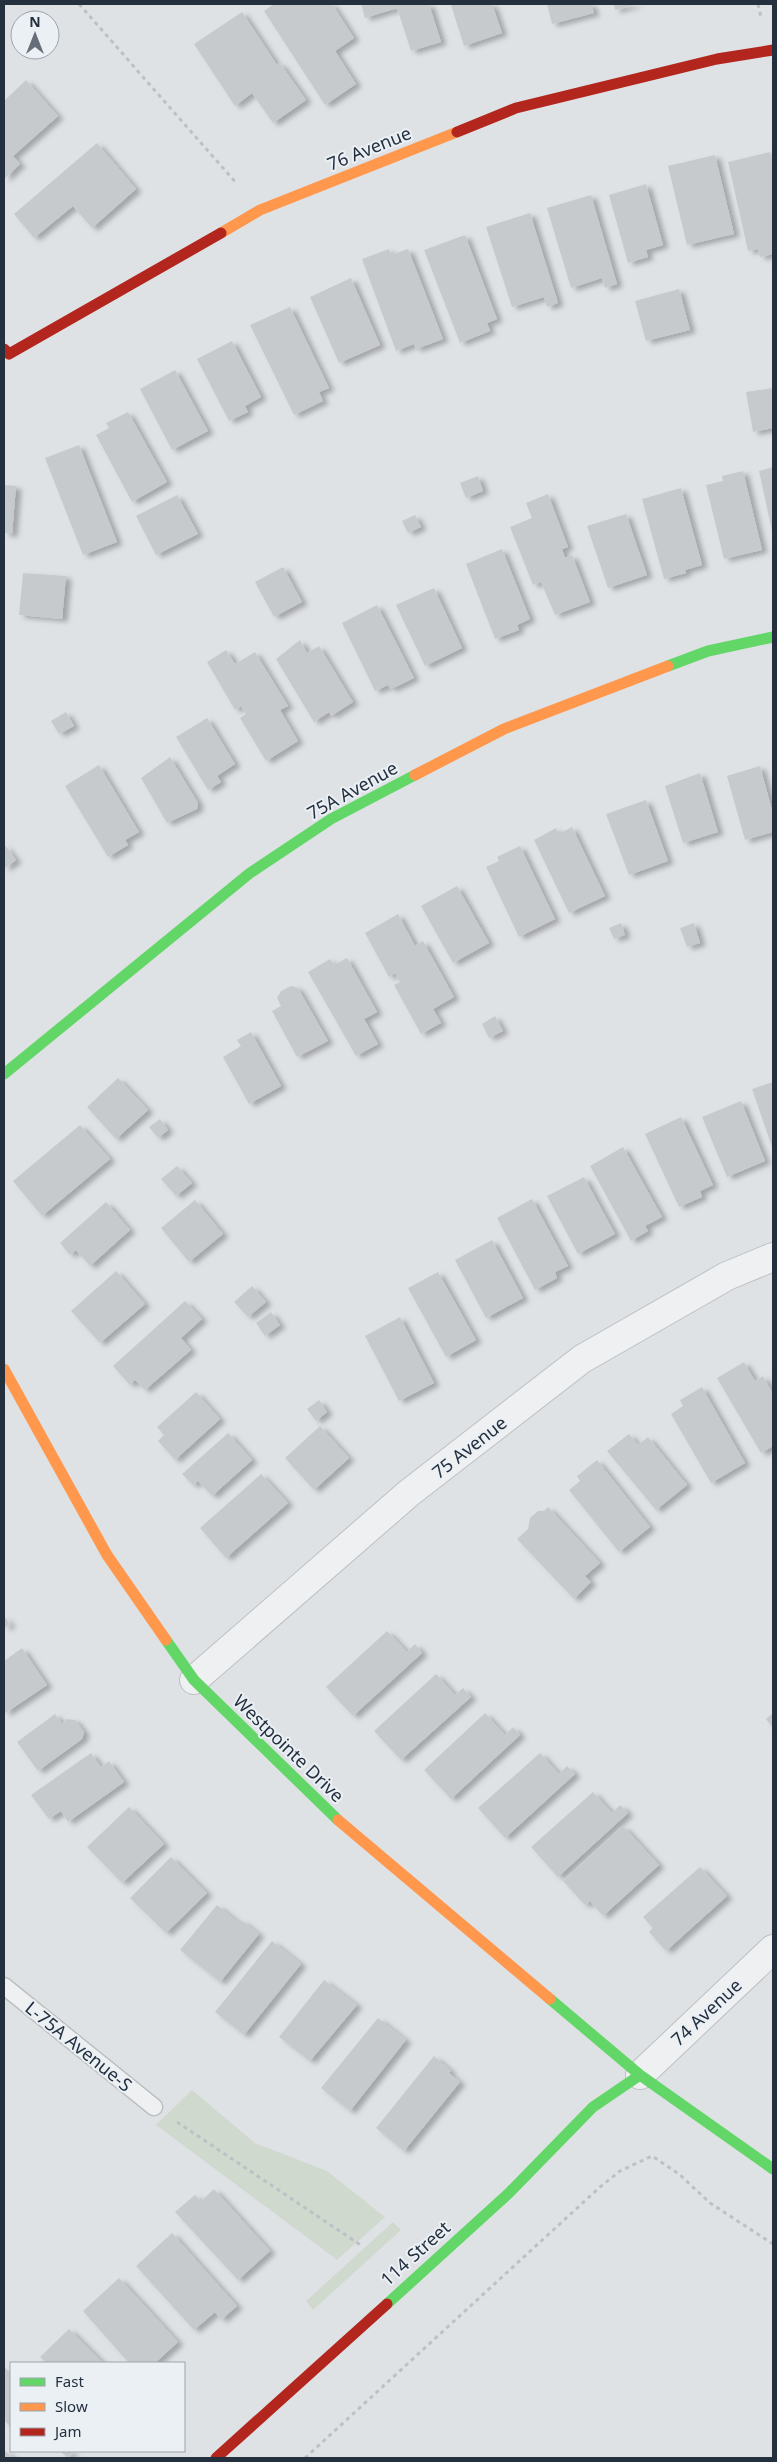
<svg xmlns="http://www.w3.org/2000/svg" width="777" height="2462" viewBox="0 0 777 2462" font-family="'Noto Sans',sans-serif">
  <style>
    .green { fill: #d0d9ce }
    .building { fill: #c7cacd; filter: url(#shadow) }
    .lines { fill: none; stroke-linecap: round; stroke-linejoin: round }
    .lane-casing { stroke: #bdc0c3; stroke-width: 19 }
    .street-casing { stroke: #bdc0c3; stroke-width: 30 }
    .path { stroke: #bdc0c4; stroke-width: 3; stroke-dasharray: 4 4; stroke-linecap: butt }
    .lane { stroke: #eef0f2; stroke-width: 16 }
    .street { stroke: #eef0f2; stroke-width: 28 }
    .fast { stroke: #63d668; stroke-width: 11 }
    .slow { stroke: #ff974d; stroke-width: 11 }
    .jam { stroke: #b3261e; stroke-width: 11 }
    .labels { text-anchor: middle; dominant-baseline: central; stroke-width: 4; stroke-linejoin: round; paint-order: stroke }
    .street-label { font-size: 18px; fill: #25303f; stroke: #ebf0f5 }
  </style>
  <defs>
    <filter id="shadow"><feDropShadow dx="5.5" dy="3" stdDeviation="2.5" flood-color="#0004"/></filter>
  </defs>
  <rect width="100%" height="100%" fill="#dfe2e5"/>
  <path class="green" d="M192,2090L255,2143L327,2171L385,2217L337,2260L156,2125Z
    M393,2222L401,2230L313,2310L306,2301Z"/>
  <path class="building" d="M274,4H332L354,38L335,51L356,84L325,105L264,11Z
    M361,4H429L441,42L411,51L397,8L365,18Z
    M492,4L502,33L464,46L451,5Z
    M547,4H591L594,13L552,24Z
    M614,4H638L615,10Z
    M242,12L277,65L280,63L306,100L273,123L252,93L235,106L194,44Z
    M26,80L58,116L13,156L20,164L4,179V101Z
    M97,143L136,189L92,228L73,206L34,238L14,214Z
    M770,152L773,165V254L760,257L758,249L748,251L728,162Z
    M715,155L734,234L687,245L668,166Z
    M646,184L663,245L646,250L648,257L628,263L609,195Z
    M591,195L617,284L605,288L602,278L571,288L547,208Z
    M530,213L558,303L547,307L544,297L512,307L486,227Z
    M465,235L497,319L487,323L490,331L460,343L424,250Z
    M389,249L391,255L408,249L443,339L416,349L414,344L396,351L362,259Z
    M351,278L380,345L339,363L310,297Z
    M679,289L690,330L646,341L635,301Z
    M290,307L329,388L319,392L323,401L294,415L250,325Z
    M232,341L261,397L245,406L248,412L229,421L197,359Z
    M175,370L208,431L172,450L140,389Z
    M773,388V428L753,432L746,392Z
    M128,412L167,482L132,502L96,435L109,428L106,423Z
    M79,445L117,542L83,555L45,458Z
    M773,467V530L772,531L759,471Z
    M743,471L762,550L724,559L706,485L723,481L722,476Z
    M478,476L483,491L466,498L460,483Z
    M4,485L16,486L12,534L4,533Z
    M681,488L702,565L685,570L686,573L664,579L642,499Z
    M548,494L568,547L562,549L565,558L572,555L590,602L555,615L541,582L533,585L510,527L532,518L526,503Z
    M177,495L198,534L156,555L136,516Z
    M626,514L647,575L608,588L587,526Z
    M415,515L421,527L408,533L402,521Z
    M502,549L530,619L517,625L519,630L495,639L466,564Z
    M283,567L302,602L274,617L255,582Z
    M23,573L66,576L62,619L19,615Z
    M434,588L462,648L425,666L396,605Z
    M377,605L414,678L391,689L388,685L375,691L342,623Z
    M300,640L307,653L319,646L353,702L331,716L329,712L314,722L276,659Z
    M226,650L235,664L255,652L288,706L280,710L298,741L266,761L240,718L246,714L241,706L235,710L207,662Z
    M66,712L74,726L59,734L51,721Z
    M207,718L235,764L217,776L221,782L208,790L176,737Z
    M170,757L198,803L197,809L167,823L141,778Z
    M99,765L139,832L125,840L128,845L108,857L65,786Z
    M760,766L773,814V832L745,840L727,776Z
    M700,773L718,832L683,843L665,786Z
    M646,800L668,861L629,875L606,814Z
    M572,827L605,896L569,913L534,840L556,828L559,834Z
    M4,844L16,860L4,869Z
    M520,846L555,919L519,937L486,867L499,861L497,857Z
    M457,886L489,943L453,963L421,906Z
    M398,914L415,946L423,941L454,997L433,1009L441,1023L421,1034L394,985L400,982L395,973L389,977L365,933Z
    M621,923L625,935L614,939L609,928Z
    M694,923L700,943L687,947L680,928Z
    M347,958L377,1012L364,1019L378,1044L356,1056L308,972L330,959L334,965Z
    M291,986L298,988L328,1041L297,1057L272,1011L281,1006L277,998L281,991Z
    M495,1016L503,1031L489,1038L482,1024Z
    M251,1032L281,1086L249,1104L223,1057L241,1046L237,1040Z
    M118,1078L148,1110L116,1139L87,1107Z
    M773,1082V1150L752,1089Z
    M741,1101L765,1161L727,1177L702,1117Z
    M681,1117L713,1185L700,1191L702,1197L679,1207L645,1134Z
    M160,1119L168,1130L158,1138L149,1127Z
    M80,1125L110,1159L42,1216L13,1181Z
    M623,1147L662,1217L645,1226L648,1231L631,1241L590,1166Z
    M177,1166L192,1183L176,1196L161,1179Z
    M584,1177L615,1234L578,1254L547,1196Z
    M532,1199L568,1266L555,1272L557,1278L535,1290L497,1218Z
    M195,1200L223,1234L189,1262L161,1228Z
    M106,1202L130,1230L90,1266L76,1250L70,1255L60,1243Z
    M492,1240L523,1298L486,1318L455,1260Z
    M116,1271L145,1304L100,1343L71,1311Z
    M438,1272L476,1340L446,1357L408,1288Z
    M252,1286L266,1302L248,1317L234,1302Z
    M185,1301L202,1319L181,1338L191,1350L145,1390L135,1380L130,1385L113,1366Z
    M271,1312L280,1325L265,1336L256,1323Z
    M400,1317L434,1383L399,1401L365,1336Z
    M744,1362L755,1381L763,1376L773,1394V1446L761,1453L717,1378Z
    M702,1387L745,1463L711,1483L671,1414L683,1406L680,1400Z
    M196,1392L220,1419L175,1460L158,1441L164,1435L157,1427Z
    M319,1400L327,1412L316,1421L307,1409Z
    M320,1426L349,1458L314,1490L285,1458Z
    M228,1433L252,1460L212,1496L198,1481L193,1485L182,1474Z
    M629,1434L638,1445L648,1437L687,1485L656,1510L607,1451Z
    M597,1460L650,1527L619,1552L569,1490L580,1481L577,1476Z
    M261,1474L288,1503L226,1558L200,1528Z
    M548,1507L600,1563L585,1576L591,1582L574,1599L517,1539L528,1529L530,1518L538,1511H544Z
    M4,1615L10,1625L4,1628Z
    M387,1631L407,1652L415,1644L422,1653L353,1716L326,1687Z
    M22,1648L47,1685L4,1714V1661Z
    M436,1674L455,1695L463,1688L471,1697L401,1760L374,1731Z
    M485,1713L505,1735L513,1727L520,1735L451,1799L424,1770Z
    M773,1713V1728L766,1719Z
    M55,1714L62,1724L67,1719L75,1720L84,1732L82,1739L38,1771L17,1742Z
    M91,1753L101,1767L109,1761L124,1782L68,1822L61,1811L49,1819L31,1795Z
    M540,1753L559,1774L567,1766L575,1774L505,1838L478,1808Z
    M593,1792L612,1813L620,1805L628,1813L558,1877L531,1847Z
    M129,1807L164,1844L122,1883L87,1847Z
    M623,1826L659,1865L603,1916L590,1901L585,1905L563,1881Z
    M171,1857L207,1893L166,1933L130,1898Z
    M700,1867L727,1896L666,1951L649,1932L653,1928L643,1917Z
    M217,1905L239,1923L241,1920L259,1934L220,1982L180,1950Z
    M272,1941L301,1964L244,2035L215,2012Z
    M324,1980L357,2005L310,2061L279,2037Z
    M378,2018L406,2040L350,2111L321,2088Z
    M434,2056L451,2071L449,2073L460,2082L404,2151L376,2128Z
    M214,2189L270,2251L238,2280L175,2212L195,2195L201,2201Z
    M172,2233L237,2306L221,2320L215,2312L194,2330L136,2266Z
    M119,2278L178,2342L155,2363H129L83,2311Z
    M69,2329L103,2363H46L40,2357Z
    M4,2367L11,2373V2427L4,2420Z
    M4,2450L14,2458H4Z
    M60,2451H74L68,2458Z"/>
  <g class="lines">
    <g class="lane-casing">
      <path id="lane" d="M4,1986L154,2107"/>
    </g>
    <g class="street-casing">
      <path id="street" d="M194,1680L409,1493L582,1359L727,1276L773,1257
        M640,2075L773,1949"/>
    </g>
    <path class="path" d="M79,4L237,184
      M758,4L761,17
      M177,2122L362,2246
      M305,2458L600,2187L620,2171L652,2156L679,2174L710,2203L773,2244"/>
    <use href="#lane" class="lane"/>
    <use href="#street" class="street"/>
    <path class="fast" d="M668,666L708,651L773,637
      M4,1074L250,873L331,819L415,775
      M166,1640L194,1680L338,1820
      M550,1999L640,2075L773,2169
      M387,2304L509,2193L593,2107L640,2075"/>
    <path class="slow" d="M221,233L260,210L457,132
      M415,775L504,729L668,666
      M4,1369L107,1555L166,1640
      M338,1820L550,1999"/>
    <path class="jam" d="M457,132L516,108L717,59L773,50
      M4,349L9,354L221,233
      M216,2458L387,2304"/>
  </g>
  <g class="labels">
    <g class="street-label">
      <text transform="translate(369 148) rotate(-22)">76 Avenue</text>
      <text transform="translate(352 790) rotate(-29)">75A Avenue</text>
      <text transform="translate(469 1447) rotate(-38)">75 Avenue</text>
      <text transform="translate(289 1748) rotate(44)">Westpointe Drive</text>
      <text transform="translate(706 2012) rotate(-43)">74 Avenue</text>
      <text transform="translate(79 2046) rotate(39)">L-75A Avenue-S</text>
      <text transform="translate(415 2253) rotate(-42)">114 Street</text>
    </g>
  </g>
  <rect width="777" height="2462" fill="none" stroke="#25303f" stroke-width="10"/>
  <rect x="10" y="2362" width="175" height="90" fill="#ebf0f5" stroke="#9ca3ac"/>
  <rect x="20" y="2378" width="25" height="8" fill="#63d668" stroke="#9ca3ac"/>
  <text x="55" y="2387" font-size="15" fill="#25303f">Fast</text>
  <rect x="20" y="2403" width="25" height="8" fill="#ff974d" stroke="#9ca3ac"/>
  <text x="55" y="2412" font-size="15" fill="#25303f">Slow</text>
  <rect x="20" y="2428" width="25" height="8" fill="#b3261e" stroke="#9ca3ac"/>
  <text x="55" y="2437" font-size="15" fill="#25303f">Jam</text>
  <g transform="translate(35 35)"><circle r="24" fill="#ebf0f5" stroke="#9ca3ac"/>
  <path d="M0-4L9 19L0 12L-9 19Z" fill="#666e79"/>
  <text y="-8" font-size="14" font-weight="bold" text-anchor="middle" fill="#25303f">N</text>
  </g>
</svg>
